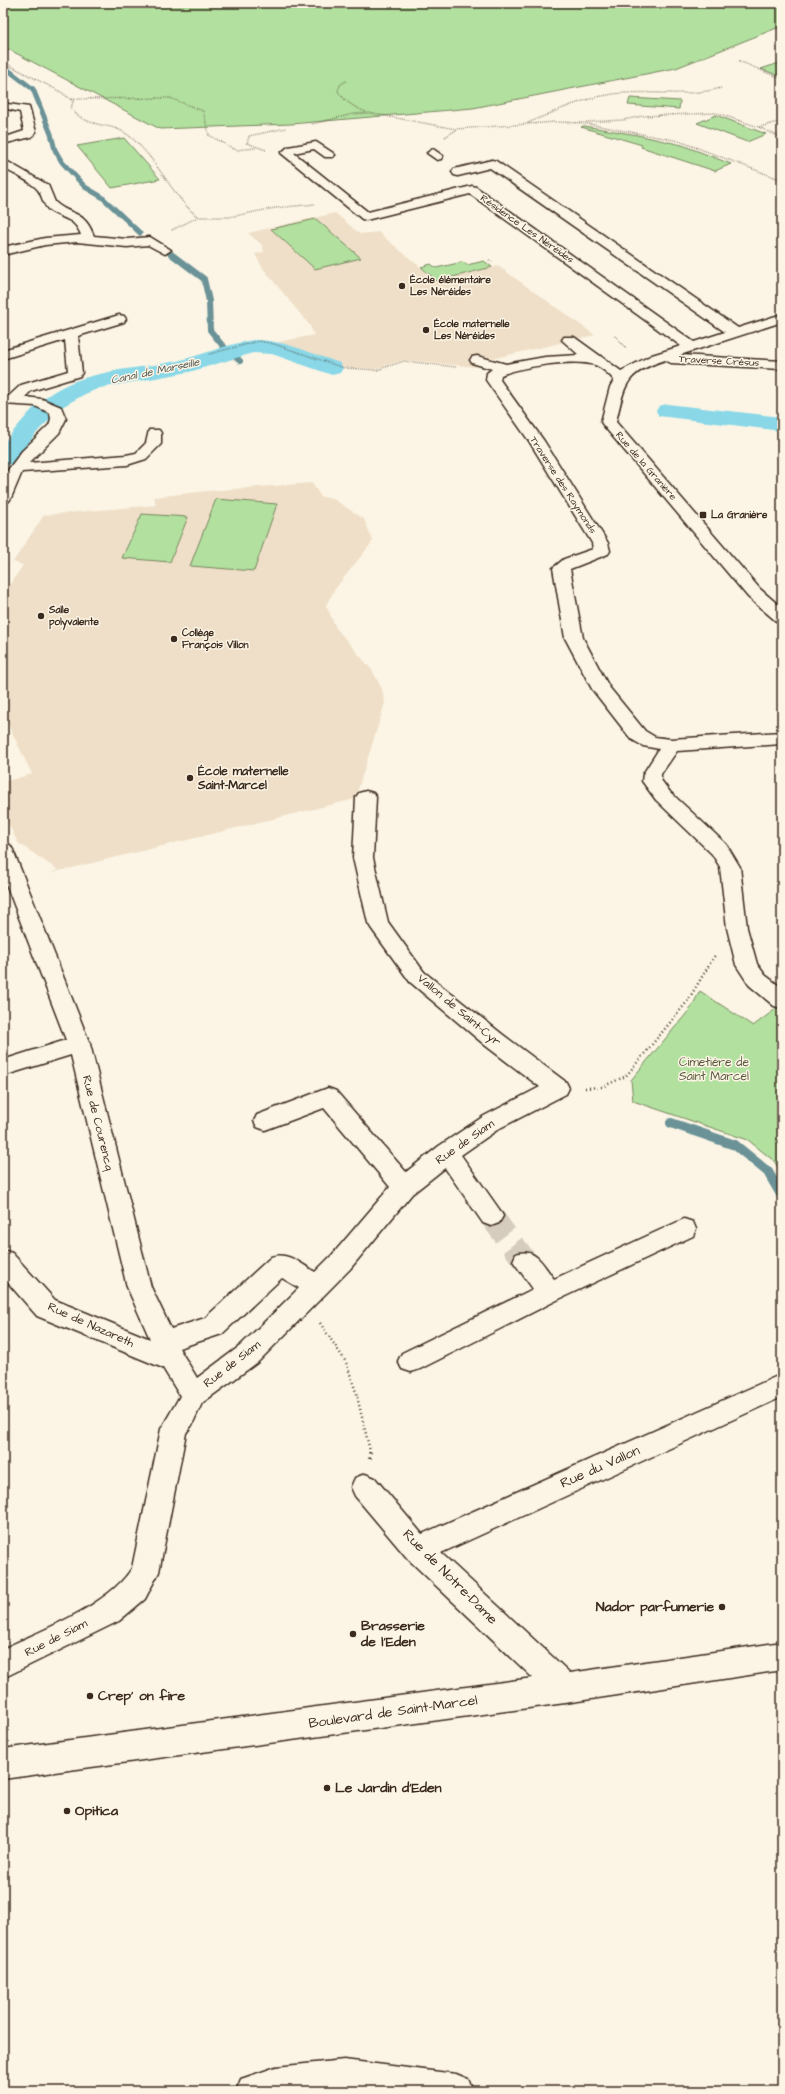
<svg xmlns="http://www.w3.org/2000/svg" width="785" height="2094" viewBox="0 0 785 2094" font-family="'Architects Daughter',sans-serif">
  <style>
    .built { fill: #efdfc8 }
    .green { fill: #b2e09f; stroke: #76855e }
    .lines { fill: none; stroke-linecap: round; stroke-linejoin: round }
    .stream-far2 { stroke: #6a9297; stroke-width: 5 }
    .stream-far1 { stroke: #6a9297; stroke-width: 6 }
    .stream { stroke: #6a9297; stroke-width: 10 }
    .canal { fill: #89d7e7; fill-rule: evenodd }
    .minor-tunnel { stroke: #d5ccbd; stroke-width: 24; stroke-dasharray: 24 12; stroke-linecap: butt }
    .minor-casing { stroke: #3b2a1e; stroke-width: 3 }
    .path-far2 { stroke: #3b2a1e; stroke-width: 1.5; stroke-dasharray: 0.5 1.5; stroke-linecap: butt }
    .path-far1 { stroke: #3b2a1e; stroke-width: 2.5; stroke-dasharray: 1 3; stroke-linecap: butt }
    .path { stroke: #3b2a1e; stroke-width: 3.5; stroke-dasharray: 1.5 4; stroke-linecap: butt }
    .minor { fill: #fcf5e5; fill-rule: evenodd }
    .poi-dot { fill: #3b2a1e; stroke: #fcf5e5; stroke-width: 1.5 }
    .labels { text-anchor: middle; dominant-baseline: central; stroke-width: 3; stroke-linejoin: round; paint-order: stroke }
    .far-street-label { font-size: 10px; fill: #3b2a1e; stroke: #fcf5e5 }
    .far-poi-label { font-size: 10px; font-weight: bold; fill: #3b2a1e; stroke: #fcf5e5; text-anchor: start }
    .far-water-label { font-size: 11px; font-style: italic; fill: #4e5550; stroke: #fcf5e5 }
    .poi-label { font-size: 12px; font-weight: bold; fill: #3b2a1e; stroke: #fcf5e5; text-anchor: start }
    .street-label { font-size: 12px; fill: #3b2a1e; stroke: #fcf5e5 }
    .park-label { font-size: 12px; fill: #59583e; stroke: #fcf5e5 }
    .near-street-label { font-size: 14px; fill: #3b2a1e; stroke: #fcf5e5 }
    .near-poi-label { font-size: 14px; font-weight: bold; fill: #3b2a1e; stroke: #fcf5e5; text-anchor: start }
  </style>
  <rect width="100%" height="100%" fill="#fcf5e5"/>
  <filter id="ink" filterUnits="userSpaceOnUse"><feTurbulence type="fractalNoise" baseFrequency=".025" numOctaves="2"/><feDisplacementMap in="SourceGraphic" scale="8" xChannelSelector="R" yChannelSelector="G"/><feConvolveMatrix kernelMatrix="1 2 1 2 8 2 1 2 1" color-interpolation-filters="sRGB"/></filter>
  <g filter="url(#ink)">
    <path class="built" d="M335,213L360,234L378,232L437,281L498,266L595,335L496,358L478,357L476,367L403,360L376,369L344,367L278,342L314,335L310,326L262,267L255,254L264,252L262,245L248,233Z
      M312,483L321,497L332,498L364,519L373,541L335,589L326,605L336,628L372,670L382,689L385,703L355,799L47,874L58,870L18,843L3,812V782L32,774L3,714V620L9,611L3,610V595L23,565L13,562L44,515L156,505L154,497L207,491Z"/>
    <path class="green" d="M3,3H782V26L676,68L473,108L291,124L160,129L8,49L3,51Z
      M782,62V77L761,69Z
      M630,98L680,101L679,109L628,105Z
      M716,115L766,134L747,142L697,123Z
      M584,126L637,135L682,145L731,164L715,171L641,147L642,145L581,127Z
      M124,138L160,179L112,188L77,146Z
      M316,219L361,258L315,269L271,229Z
      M484,261L492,267L437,281L421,267L431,264L436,268L463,262L467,265Z
      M216,499L277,504L254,571L190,566Z
      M142,514L188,517L170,562L122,558Z
      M700,991L753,1026L777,1008L782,1012V1174L774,1161L748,1140L633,1101L631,1080L691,1008Z"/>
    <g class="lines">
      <path class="stream-far2" d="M3,66L33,89L51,134L55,150L62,162L85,187L102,197L140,233"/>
      <path class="stream-far1" d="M158,244L204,279L209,301L210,330L222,345L240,361"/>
      <path class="stream" d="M671,1123L735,1145L768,1172L782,1196"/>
      <path class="canal" d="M253,340C283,339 312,354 340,363L343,368L340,373L332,375L272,354L253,353L189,372L100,388L85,394L62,407L39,430L11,464L3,466V444C16,428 30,410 46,397C83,369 134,370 177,361C203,355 227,344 253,340Z
        M667,404L782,417V431L659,416L656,411L659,406Z"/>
      <path class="minor-tunnel" d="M491,1216L525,1261"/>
      <g class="minor-casing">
        <path id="minor" d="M8,104L29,107L36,132L31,137L3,144V138L24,131L20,112L3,108L4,105Z
          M316,142L333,153L335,155L333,157H325L314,149L294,153L368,212L472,186L476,187L694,342L725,332L490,168L458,176L454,175L452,172L454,169L492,160L496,161L738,328L782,314V322L680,355L782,361V369L671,363L665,360C625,373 625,384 616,422L760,589L782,608V622L776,621L748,597L603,425L601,422L610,387L614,380C609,374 602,368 595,365C574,358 521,367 501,375L500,380L544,441L608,543L610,551L608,554L570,569L583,638L609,687L645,731L655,737L671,739L782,732V744L677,751L661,774V780L670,792L726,844L740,867L747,928L757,964L765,975L782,988V1008L774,1006L749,985L736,965L727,928L720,867L712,854L656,800L642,781L643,774L659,749L643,746L631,739L592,689L565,638L553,568L564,559L593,549L592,543L529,441L486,380L487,373L492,369L472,363L470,360L472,357L477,356L506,364L545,357L579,355L562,340L564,337H574L621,371L652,355L681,346L470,194L366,220L362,219L281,153L288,147Z
          M433,149L443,156L441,159L437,160L427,153Z
          M3,159L48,185L55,202C71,217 83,208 94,236L127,239L150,237L171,250L165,254L148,245L127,247L77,242L45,245L3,255V247L45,238L81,235C74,217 64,220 50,211C42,205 43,196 38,190C32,182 12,173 3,168Z
          M119,315L124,316L126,319L124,322L78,336L82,373L80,376L31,391L25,397L42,399L61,407L66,419L59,433L29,463L126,455L136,453L146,443L149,430H159L161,433V444L146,459L127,465L22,472L11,498L9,501L3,503V478L5,474L22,451L49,425L51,419L50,413L35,406L3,404V396H9L21,385L68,371L65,340L3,359V350Z
          M366,791L373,793L376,797L373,858L388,922L424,972L502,1034L566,1082L569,1088L566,1094L500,1128L461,1155L499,1209L503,1216L499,1223L491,1226L483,1223L445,1168L412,1194L350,1269L258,1362L202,1403L192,1425L186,1433L159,1572L145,1599L119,1621L3,1678V1649C42,1630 110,1605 132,1568L161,1429L180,1396L163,1368L37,1316L3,1277V1250L12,1253L55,1300L150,1339L127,1287L71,1055L3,1076V1060L66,1040L3,876V843L10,845L13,850L90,1044L151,1287L171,1329L205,1318L271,1257C288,1251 301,1264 315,1272L332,1255L390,1187L324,1108L265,1130L257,1127L254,1121L257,1115L328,1088L336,1091L406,1172L439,1146L484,1116L540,1087L486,1046L410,982L371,928L368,923L353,858L356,797L359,793ZM282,1278L299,1288L240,1346L197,1378L179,1348L222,1334Z
          M684,1219L693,1222L696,1229L693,1236L559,1299L420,1369L411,1372L402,1369L398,1361L402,1353L533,1289L513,1261L516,1254C536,1247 543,1265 554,1279Z
          M782,1374V1397L441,1553L570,1673L782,1642V1670L565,1703L3,1779V1749L533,1678L408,1559L355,1496L351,1487L355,1478L365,1474L375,1478L422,1534Z
          M344,2060L456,2074L468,2079L473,2091H236L241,2079L276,2067Z"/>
      </g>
      <path class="path-far2" d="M739,61L782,79
        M3,62L61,92L73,101L71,109C90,130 110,121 128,135C157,157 170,194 198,217
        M346,81L340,85L338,91C345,102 354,107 366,112
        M70,99L170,98L203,111L209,135L236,150L256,148
        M586,122L623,120L643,116L716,113L759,127L782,121
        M528,123C558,110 590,95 624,93C657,91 688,97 721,88
        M312,124L353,114L369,113L456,129L556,122L583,123L679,141L782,180
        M759,127L782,138
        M445,137L456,130
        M266,150L247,143L249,136L286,128
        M172,230L198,217H229L275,208L315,204
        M489,260L494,263
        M782,276V280
        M615,336L627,349
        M209,354L259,341L274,344L344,368L377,370L404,361L456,367"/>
      <path class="path-far1" d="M585,1088L602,1087L626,1076L687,1002L715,955
        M320,1323L346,1362L356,1392L370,1451"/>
      <path class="path" d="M370,1459V1450"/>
      <use href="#minor" class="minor"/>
    </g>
  </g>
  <g class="poi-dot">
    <circle cx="402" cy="286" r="4"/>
    <circle cx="426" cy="330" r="4"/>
    <rect x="699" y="511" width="8" height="8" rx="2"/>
    <circle cx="41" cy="616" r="4"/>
    <circle cx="174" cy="639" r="4"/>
    <circle cx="190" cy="778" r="4"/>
    <circle cx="722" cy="1607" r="4"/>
    <circle cx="353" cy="1634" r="4"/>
    <circle cx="90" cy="1696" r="4"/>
    <circle cx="327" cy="1788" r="4"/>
    <circle cx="67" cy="1811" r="4"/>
  </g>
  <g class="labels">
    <g class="far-street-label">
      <text transform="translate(527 229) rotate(35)">Résidence Les Néréïdes</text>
      <text transform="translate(719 361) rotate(3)">Traverse Crésus</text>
      <text transform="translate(646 466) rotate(49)">Rue de la Granière</text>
      <text transform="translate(563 485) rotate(57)">Traverse des Raymonds</text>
    </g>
    <g class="far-poi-label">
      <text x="410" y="280">École élémentaire<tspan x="410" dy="12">Les Néréides</tspan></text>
      <text x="434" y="324">École maternelle<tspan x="434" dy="12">Les Néréides</tspan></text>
      <text x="711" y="515">La Granière</text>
      <text x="49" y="610">Salle<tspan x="49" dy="12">polyvalente</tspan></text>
      <text x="182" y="633">Collège<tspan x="182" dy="12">François Villon</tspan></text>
    </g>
    <g class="far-water-label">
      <text transform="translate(155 371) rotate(-12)">Canal de Marseille</text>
    </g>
    <g class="poi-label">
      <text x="198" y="771">École maternelle<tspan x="198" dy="14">Saint-Marcel</tspan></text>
    </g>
    <g class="street-label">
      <text transform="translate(459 1010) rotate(40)">Vallon de Saint-Cyr</text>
      <text transform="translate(98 1123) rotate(76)">Rue de Courencq</text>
      <text transform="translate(465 1142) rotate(-35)">Rue de Siam</text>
      <text transform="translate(91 1325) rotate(24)">Rue de Nazareth</text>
      <text transform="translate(232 1364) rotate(-38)">Rue de Siam</text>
      <text transform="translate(56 1638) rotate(-27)">Rue de Siam</text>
    </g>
    <g class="park-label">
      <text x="714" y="1062">Cimetière de<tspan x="714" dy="14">Saint Marcel</tspan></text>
    </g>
    <g class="near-street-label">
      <text transform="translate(600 1467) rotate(-24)">Rue du Vallon</text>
      <text transform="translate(450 1577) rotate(45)">Rue de Notre-Dame</text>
      <text transform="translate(393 1712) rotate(-8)">Boulevard de Saint-Marcel</text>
    </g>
    <g class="near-poi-label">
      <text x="714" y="1607" text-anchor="end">Nador parfumerie</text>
      <text x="361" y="1626">Brasserie<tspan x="361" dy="16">de l'Eden</tspan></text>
      <text x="98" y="1696">Crep' on fire</text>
      <text x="335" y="1788">Le Jardin d'Eden</text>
      <text x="75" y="1811">Opitica</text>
    </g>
  </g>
  <rect width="785" height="2094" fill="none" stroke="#fcf5e5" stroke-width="16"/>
  <rect x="8" y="8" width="769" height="2078" fill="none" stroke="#3b2a1e" stroke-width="1.5" filter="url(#ink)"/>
</svg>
